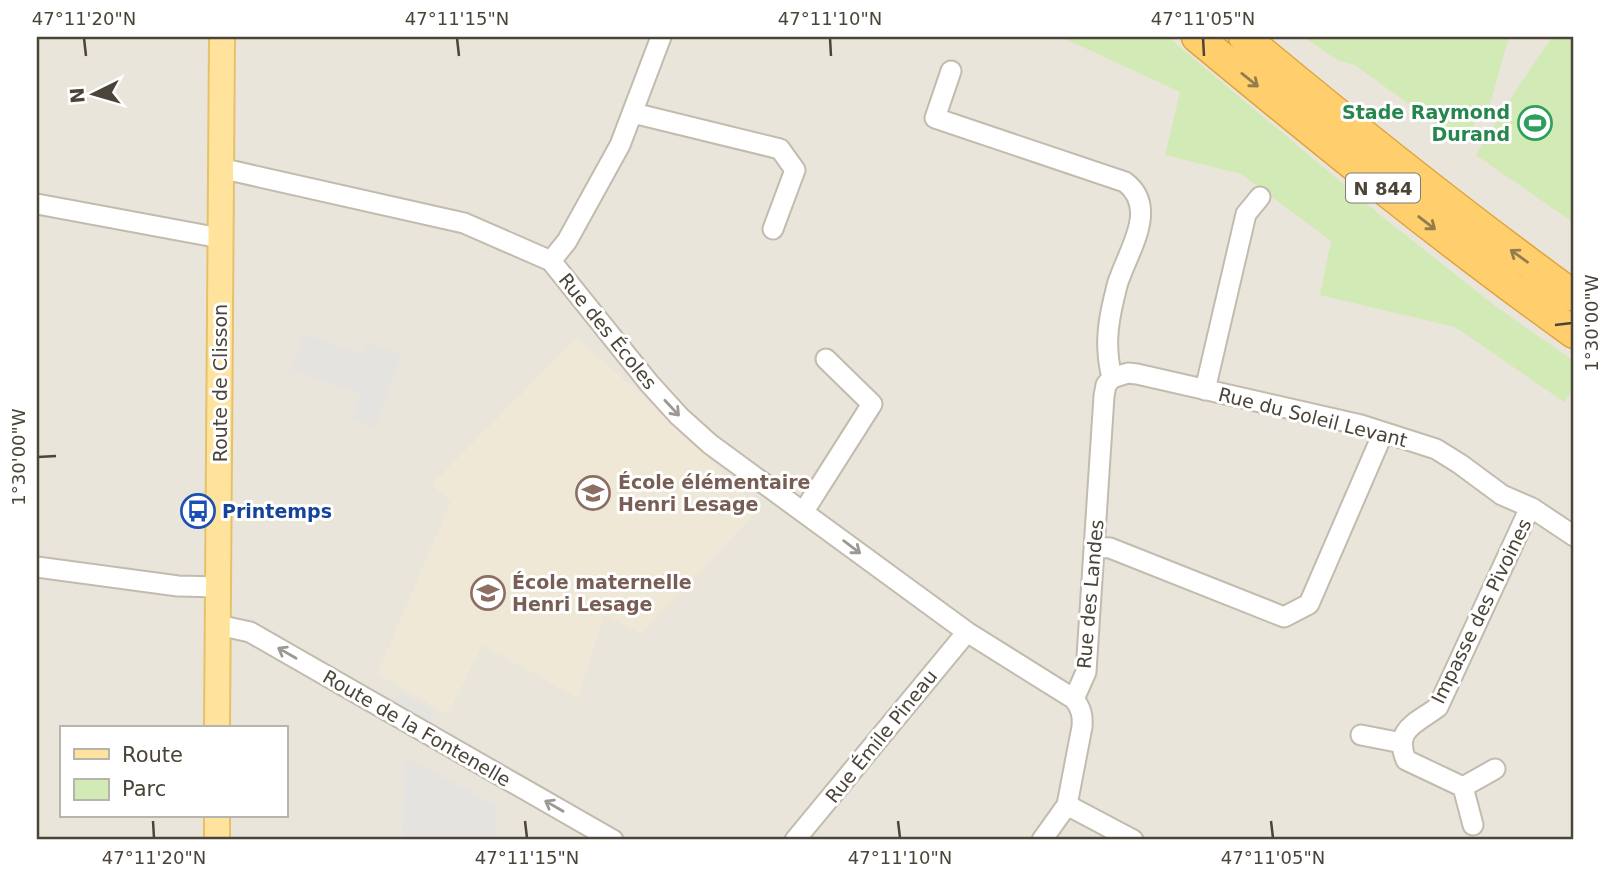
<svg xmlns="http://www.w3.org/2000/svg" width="1611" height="877" viewBox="0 0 1611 877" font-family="'DejaVu Sans',sans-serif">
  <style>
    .residential { fill: #eae5da; fill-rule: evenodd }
    .education { fill: #efe8d6 }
    .green { fill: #d2eab5 }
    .parking { fill: #e5e3e0 }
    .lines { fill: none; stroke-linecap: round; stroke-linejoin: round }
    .minor-casing { stroke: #c2bbae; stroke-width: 23 }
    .major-casing { stroke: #e6c16a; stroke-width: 28 }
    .highway-casing { stroke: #e0a43c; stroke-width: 33 }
    .minor { stroke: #fff; stroke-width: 19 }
    .major { stroke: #ffe39c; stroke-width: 24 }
    .highway { stroke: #ffcf6e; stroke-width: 30 }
    .oneway { stroke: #937c4e }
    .oneway2 { stroke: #9c9892 }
    .ticks { fill: none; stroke: #4b4439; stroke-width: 2.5 }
    .labels { text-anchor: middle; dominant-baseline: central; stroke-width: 6; stroke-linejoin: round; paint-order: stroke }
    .shield { fill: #fff; stroke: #817c74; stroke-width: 2 }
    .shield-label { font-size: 18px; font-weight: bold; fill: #4b4439 }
    .leisure-label { font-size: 19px; font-weight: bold; fill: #27864d; stroke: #fff; text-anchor: end }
    .street-label { font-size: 19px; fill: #4b4439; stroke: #fff }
    .education-label { font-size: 19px; font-weight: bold; fill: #785e54; stroke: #fff; text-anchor: start }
    .transit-label { font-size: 19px; font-weight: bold; fill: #164399; stroke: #fff; text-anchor: start }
    .neatline { fill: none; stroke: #4b4439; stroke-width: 2.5 }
    .ticks-label { font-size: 18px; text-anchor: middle; fill: #4b4439 }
  </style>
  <rect width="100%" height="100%" fill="#f6f3ec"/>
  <path class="residential" d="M37,37H1574V840H37ZM61,728H285V816H61Z"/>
  <path class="education" d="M577,338L647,400L760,509L641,633L604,615L578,698L482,645L448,714L377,674L451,502L432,484Z"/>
  <path class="green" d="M1061,37H1168L1385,219L1498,308L1574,361V392H1572L1564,402L1455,327L1320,295L1331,241L1241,174L1165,155L1180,92Z
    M1304,37H1509L1489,107L1482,106L1465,145L1355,65L1337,60Z
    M1552,37H1574V223L1476,155L1515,92Z"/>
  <path class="parking" d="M305,334L362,354L367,343L401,355L375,427L352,419L361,394L292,370Z
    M400,692L434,713L428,724L393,702Z
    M405,757L497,806L496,840H402Z"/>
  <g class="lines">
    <g class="minor-casing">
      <path id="minor" d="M951,71L935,118L1125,182C1158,207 1130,248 1120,277C1117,283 1116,291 1114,298C1107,327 1105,349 1112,378
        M633,113L780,149L795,170L773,229
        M220,168L464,223L551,261L649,383L679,416L710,444L967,632L1074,699
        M37,204L220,238
        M551,261L567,241L620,145L661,37
        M1112,378L1128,373L1137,374L1361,425L1436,449L1460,464L1502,495L1532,508L1574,536
        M1205,390L1246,214L1260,197
        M804,511L872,404L826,359
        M1095,547L1110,548L1284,617L1309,604L1383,433
        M37,567L178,586L219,587
        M218,625L250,632L613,840
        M1361,735L1402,743
        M1495,769L1463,787L1406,760C1393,729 1417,723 1438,707L1527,514L1532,508
        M1463,787L1473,825
        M1067,805L1133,840
        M795,840L967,632
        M1042,840L1067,805L1082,727C1083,715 1081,708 1074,699L1086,672L1104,396L1106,385L1112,378"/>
    </g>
    <g class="major-casing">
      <path id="major" d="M217,728L222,37
        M217,840V816"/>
    </g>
    <g class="highway-casing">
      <path id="highway" d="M1197,37C1320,139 1444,240 1574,333
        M1244,37C1352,127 1461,214 1574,296"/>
    </g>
    <use href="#minor" class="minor"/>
    <use href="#major" class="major"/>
    <use href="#highway" class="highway"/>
  </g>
  <defs><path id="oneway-shaft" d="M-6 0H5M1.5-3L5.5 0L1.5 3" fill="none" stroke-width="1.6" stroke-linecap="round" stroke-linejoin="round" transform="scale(1.75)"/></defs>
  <g class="oneway">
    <use href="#oneway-shaft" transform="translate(1250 80) rotate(39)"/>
    <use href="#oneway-shaft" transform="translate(1427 223) rotate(38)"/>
    <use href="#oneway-shaft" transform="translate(1519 256) rotate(-144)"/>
  </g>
  <g class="oneway2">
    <use href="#oneway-shaft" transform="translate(672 408) rotate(47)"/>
    <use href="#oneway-shaft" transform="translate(852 547) rotate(37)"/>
    <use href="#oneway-shaft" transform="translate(287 653) rotate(-150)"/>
    <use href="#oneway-shaft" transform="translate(554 806) rotate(-150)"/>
  </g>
  <path class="ticks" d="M84,38L86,56M457,38L459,56M830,38L831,56M1203,38L1204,56M1555,325L1572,323M38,457L56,456M153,821L154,838M525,821L527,838M898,821L900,838M1271,821L1273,838"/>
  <defs>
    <g id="stadium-ring" transform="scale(1.75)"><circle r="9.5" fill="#fff" stroke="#2e9e5b" stroke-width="1.5"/><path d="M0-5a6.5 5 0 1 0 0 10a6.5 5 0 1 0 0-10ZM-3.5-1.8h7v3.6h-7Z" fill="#2e9e5b"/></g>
    <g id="school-ring" transform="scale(1.75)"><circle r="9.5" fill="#fff" stroke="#8d6e63" stroke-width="1.5"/><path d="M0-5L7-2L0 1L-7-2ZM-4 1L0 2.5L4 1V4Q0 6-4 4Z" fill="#8d6e63"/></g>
    <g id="bus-ring" transform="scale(1.75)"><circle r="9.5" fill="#fff" stroke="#1a4fb4" stroke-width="1.5"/><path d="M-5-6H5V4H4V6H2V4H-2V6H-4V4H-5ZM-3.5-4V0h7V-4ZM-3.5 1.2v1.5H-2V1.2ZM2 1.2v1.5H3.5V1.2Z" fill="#1a4fb4"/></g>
  </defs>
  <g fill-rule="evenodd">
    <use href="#stadium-ring" x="1535" y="123"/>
    <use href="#school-ring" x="593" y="493"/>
    <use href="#bus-ring" x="198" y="511"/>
    <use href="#school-ring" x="488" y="593"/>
  </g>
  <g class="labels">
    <rect class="shield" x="1346" y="173.5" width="74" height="29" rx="5"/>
    <g class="shield-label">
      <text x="1383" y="188">N 844</text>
    </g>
    <g class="leisure-label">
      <text x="1510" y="112">Stade Raymond<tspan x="1510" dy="22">Durand</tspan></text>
    </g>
    <g class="street-label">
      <text transform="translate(608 331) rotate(51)">Rue des Écoles</text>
      <text transform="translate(220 383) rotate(-90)">Route de Clisson</text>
      <text transform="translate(1313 417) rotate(14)">Rue du Soleil Levant</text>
      <text transform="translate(1090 594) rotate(-85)">Rue des Landes</text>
      <text transform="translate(1481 611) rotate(-64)">Impasse des Pivoines</text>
      <text transform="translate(417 728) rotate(30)">Route de la Fontenelle</text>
      <text transform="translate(881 736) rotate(-51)">Rue Émile Pineau</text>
    </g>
    <g class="education-label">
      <text x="618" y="482">École élémentaire<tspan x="618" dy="22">Henri Lesage</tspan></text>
      <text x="512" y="582">École maternelle<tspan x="512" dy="22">Henri Lesage</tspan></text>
    </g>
    <g class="transit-label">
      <text x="222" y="511">Printemps</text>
    </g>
  </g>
  <rect width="1611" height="877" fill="none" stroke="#ffffff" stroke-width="77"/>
  <rect x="60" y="726" width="228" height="91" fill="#ffffff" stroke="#b7b4b0" stroke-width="2"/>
  <rect x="74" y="749" width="35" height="10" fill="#ffe39c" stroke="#b7b4b0" stroke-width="2"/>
  <text x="122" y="762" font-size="21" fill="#4b4439">Route</text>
  <rect x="74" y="779" width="35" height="21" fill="#d2eab5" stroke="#b7b4b0" stroke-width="2"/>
  <text x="122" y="796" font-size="21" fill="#4b4439">Parc</text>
  <g transform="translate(94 94) rotate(265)" stroke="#ffffff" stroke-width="5" paint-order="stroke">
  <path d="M0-5L12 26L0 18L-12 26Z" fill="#4b4439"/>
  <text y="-10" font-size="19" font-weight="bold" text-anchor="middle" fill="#4b4439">N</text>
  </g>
  <rect x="38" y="38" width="1534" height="800" class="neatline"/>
  <g class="ticks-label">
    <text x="84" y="25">47°11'20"N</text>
    <text x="457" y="25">47°11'15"N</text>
    <text x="830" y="25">47°11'10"N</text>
    <text x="1203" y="25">47°11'05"N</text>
    <text transform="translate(1592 323) rotate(-90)" y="6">1°30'00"W</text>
    <text transform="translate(19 457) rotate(-90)" y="6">1°30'00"W</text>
    <text x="154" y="864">47°11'20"N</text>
    <text x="527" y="864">47°11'15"N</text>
    <text x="900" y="864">47°11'10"N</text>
    <text x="1273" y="864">47°11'05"N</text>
  </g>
</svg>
